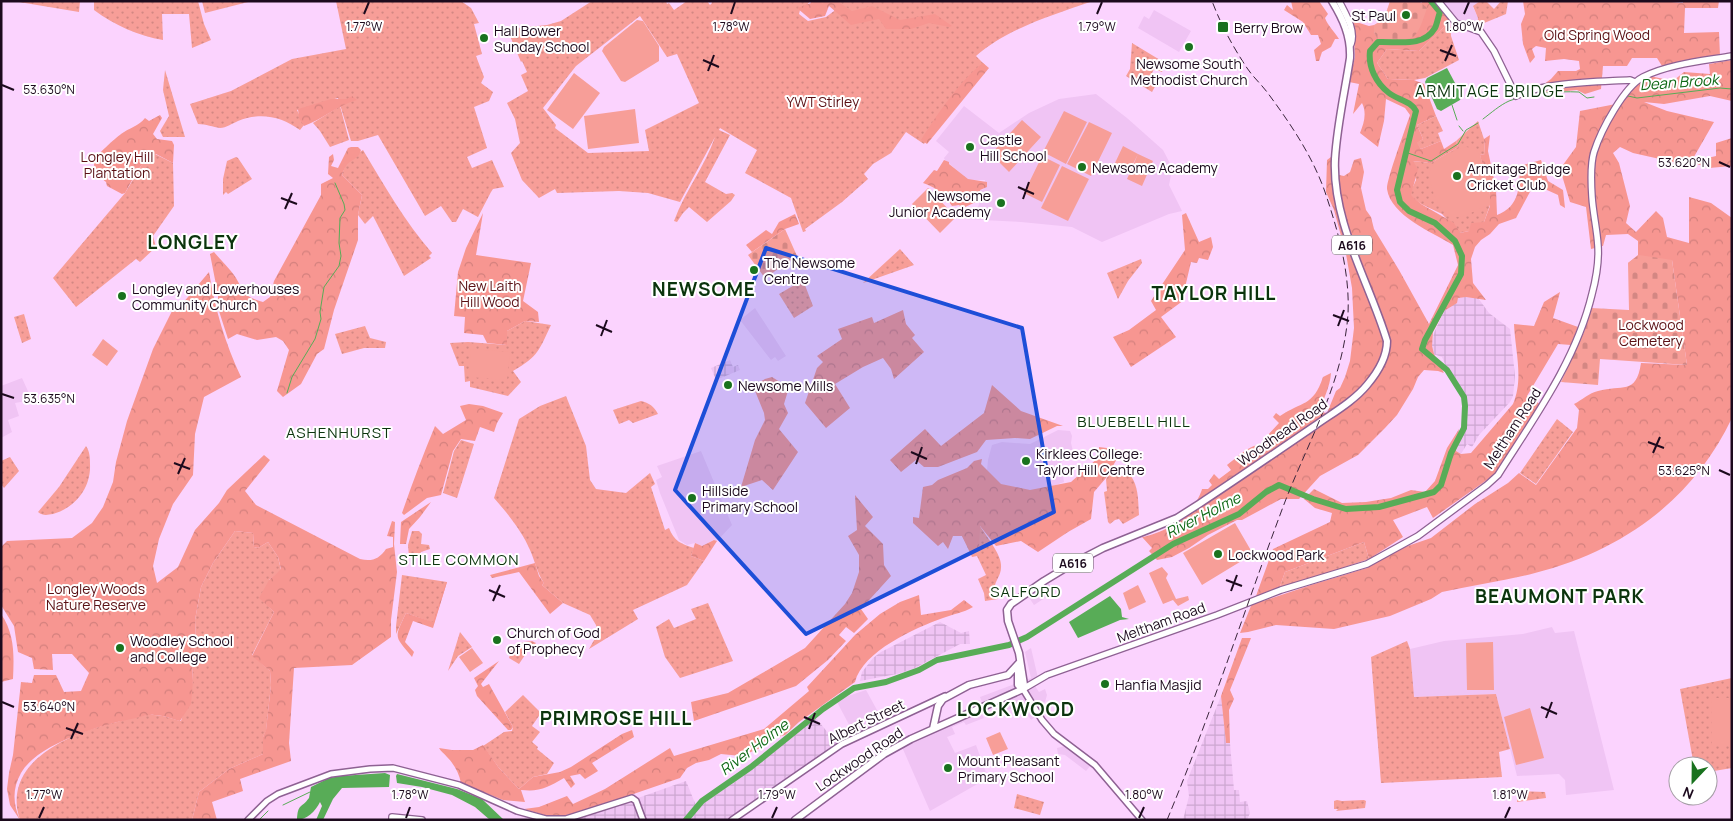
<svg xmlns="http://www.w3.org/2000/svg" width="1733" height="821" viewBox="0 0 1733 821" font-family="Manrope,sans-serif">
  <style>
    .built { fill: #f0c4f4 }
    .industrial { fill: url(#industrial-grid) }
    .green { fill: url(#green-dots); fill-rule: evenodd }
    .forest { fill: url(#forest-crowns) }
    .cemetery { fill: url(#cemetery-stones) }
    .pitch { fill: #f79e98 }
    .water { fill: #58ac57 }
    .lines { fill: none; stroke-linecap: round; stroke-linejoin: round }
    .stream { stroke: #58ac57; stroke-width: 1 }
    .river { stroke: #58ac57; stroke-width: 6 }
    .tertiary-casing { stroke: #8e6193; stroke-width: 8 }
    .secondary-casing { stroke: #8e6193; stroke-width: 8 }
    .primary-casing { stroke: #8e6193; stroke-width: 9 }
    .tertiary { stroke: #fff; stroke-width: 5 }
    .secondary { stroke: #fff; stroke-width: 5.5 }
    .primary { stroke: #fff; stroke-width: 6 }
    .rail { stroke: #3a253b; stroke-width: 1; stroke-dasharray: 8 4; stroke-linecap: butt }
    .marked { fill: #1d4ed8; fill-opacity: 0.2; stroke: #1d4ed8; stroke-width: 4; stroke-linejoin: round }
    .ticks { fill: none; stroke: #1c0a1d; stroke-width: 2 }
    .poi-dot { fill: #19721e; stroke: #fff; stroke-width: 2 }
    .labels { text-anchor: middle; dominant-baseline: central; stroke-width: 4; stroke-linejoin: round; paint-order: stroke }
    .shield { fill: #fff; stroke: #605461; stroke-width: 1 }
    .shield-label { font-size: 12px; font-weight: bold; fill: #1c0a1d }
    .poi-label { font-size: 14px; fill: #1c0a1d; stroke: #fff; text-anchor: start }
    .park-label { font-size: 14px; fill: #5a1014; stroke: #fff }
    .street-label { font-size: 14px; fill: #1c0a1d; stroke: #fff }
    .water-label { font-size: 15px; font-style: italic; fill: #0e6815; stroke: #fff }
    .neighbourhood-label { font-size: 15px; letter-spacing: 1px; fill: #0b340d; stroke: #fff }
    .quarter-label { font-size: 16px; letter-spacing: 1px; fill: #0b340d; stroke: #fff }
    .district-label { font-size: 19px; font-weight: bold; letter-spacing: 1px; fill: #0b340d; stroke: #fff }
    .ticks-label { font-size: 12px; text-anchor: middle; fill: #1c0a1d; stroke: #fff; stroke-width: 4; stroke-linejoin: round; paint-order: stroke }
  </style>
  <defs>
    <pattern id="industrial-grid" width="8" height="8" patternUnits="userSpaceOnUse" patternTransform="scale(1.25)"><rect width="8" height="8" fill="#f0c4f4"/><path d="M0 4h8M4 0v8" fill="none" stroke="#cda7d1"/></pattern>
    <pattern id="green-dots" width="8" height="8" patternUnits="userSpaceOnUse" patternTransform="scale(1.25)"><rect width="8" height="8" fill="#f79e98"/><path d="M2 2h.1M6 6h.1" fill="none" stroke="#d38783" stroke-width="1.8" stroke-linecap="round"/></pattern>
    <pattern id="forest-crowns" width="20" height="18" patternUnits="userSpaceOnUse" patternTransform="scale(1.25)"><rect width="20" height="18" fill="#f79691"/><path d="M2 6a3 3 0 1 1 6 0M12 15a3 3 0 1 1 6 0" fill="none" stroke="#d3807d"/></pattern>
    <pattern id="cemetery-stones" width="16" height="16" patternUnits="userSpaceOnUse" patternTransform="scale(1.25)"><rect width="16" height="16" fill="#f79e98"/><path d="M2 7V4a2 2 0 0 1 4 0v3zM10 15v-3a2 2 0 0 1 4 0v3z" fill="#d38783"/></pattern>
  </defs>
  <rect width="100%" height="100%" fill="#fbd3fe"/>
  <path class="built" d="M1440,1H1480L1473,7L1478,18L1477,26L1458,22Z
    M1154,10L1191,31L1179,52L1138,28L1144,16L1149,19Z
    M1096,94L1127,118L1163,150L1175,173L1171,175L1169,185L1182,211L1169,214L1102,242L1072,227L1021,222L962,219L967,209L978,207L981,198L979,192L980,190L984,189L985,180H969L966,178L945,160L944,158L949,152L936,141L964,106L999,133L1029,113L1059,99Z
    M755,308L786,356L778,361L775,357L771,360L740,320Z
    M22,378L32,400L15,403L19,416L8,420L12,432L1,438V386Z
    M1058,430L1070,431L1072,436L1071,443L1074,455L1061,462L1064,482L1037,492L986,481L988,460L992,445L1002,442L1030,444Z
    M701,451L732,525L717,541L714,540L702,546L695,543L687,545L679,540L660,493L656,480L662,477L657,466Z
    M1048,582L1054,592L1034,605L1028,596Z
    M1552,627L1555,633L1574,631L1614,790L1566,795L1565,780L1559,774L1517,776L1496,694L1413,697L1410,649L1444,641L1523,634Z
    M1031,648L1038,678L1035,686L1039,692L1045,689L1047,695L1045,702L1033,708L1038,715L1031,720L1022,707L1014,708L1004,711L998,695L982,702L980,697L1031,678L1025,652Z
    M866,690L883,721L854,734L837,702L845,697Z
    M981,713L984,718L966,725L964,722L952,727L955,734L947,737L955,753L976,745L988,778L930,811L902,747L920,738Z
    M1065,746L1091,765L1086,771L1065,755L1058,754L1057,748Z"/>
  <path class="industrial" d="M1468,284L1489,313L1510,329L1515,376L1513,396L1510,402L1479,435L1472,447L1467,444L1461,454L1456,451L1468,421L1466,405L1463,392L1447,369L1442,357L1430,353L1434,333L1444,311Z
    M730,360L733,367L738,365L740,370L716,380L711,368Z
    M940,622L961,633L969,631L970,644H960L913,669L897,674L860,681L862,672L873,658L881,652Z
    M1221,696L1226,743H1230L1234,790H1239L1240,802L1247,801L1250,813L1247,820H1183L1189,796L1187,781Z
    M815,717L838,745L728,820H567L635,799L686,781L697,808L742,777L771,751Z"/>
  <path class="green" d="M13,1H80L79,12Z
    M94,1H198L204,24L211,40L192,48L189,14H162L163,40C139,36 114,25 94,10Z
    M202,1H252L205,13Z
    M336,1H461L471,8L479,23L474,24L482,54L476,56L484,77L481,83L493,92L489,101L474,107L487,148L467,157L472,168L492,160L504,187L493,189L491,192L478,217L463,209L456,222H452L441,206L425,216L378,135L358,141H351L338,98L297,110L304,125L300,130C281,116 260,112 238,121C233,123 226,128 220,128C213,127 206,124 198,124L190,104L231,91L292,59L346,49Z
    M592,1H666L667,4L669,3L674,10L687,1H707L710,5L712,3L711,1H810L805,8L800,10L799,14L808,21L826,17L834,11V4L833,1H1036L1037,3V1H1093C1053,15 1008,28 976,56L985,65L945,113L924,144L906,132L891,153L873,164L864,174L868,179L842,202L805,229L806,231L803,232L791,198L745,173L757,150L720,128L719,130L730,135L705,182L726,194L732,193L735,195L731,201L707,222L689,207L683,213L677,222L674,221C685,191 705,166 715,137L680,202L648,193L619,191L557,193L555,189L539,198L522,180L511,153L520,143L515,119L507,103L528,91L521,75L527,72L522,61L521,62L507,29L547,25L561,21ZM640,16L667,57L677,54L699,103L645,130L649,151L588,153L555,128L556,125L543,108L576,66Z
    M1480,1H1486L1494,9L1501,1H1508L1506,14L1477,26L1478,18L1473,6Z
    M1450,21L1451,36L1459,60L1425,78L1414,80L1388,79L1377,63L1387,49L1419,51Z
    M1132,43L1165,63L1162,72L1154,69L1149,79L1157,83L1152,92L1126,76L1130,69Z
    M165,70L185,137H163L160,131L169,116L163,90Z
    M340,106L349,140L330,147L320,131L313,123Z
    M1436,116L1443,131L1438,133L1441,141L1421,149L1416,143L1423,139L1417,125Z
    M1478,121L1484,139L1485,154L1480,155L1490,195V205L1484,222L1469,231L1460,233L1442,214L1421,204L1410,195L1411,191L1416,180L1412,161L1431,163L1458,147L1456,141Z
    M363,150C384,185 405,222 432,253L429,256L431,258L404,276L373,216L365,224L358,215L362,195L342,175L347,160Z
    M155,154L173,163L174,206L153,236L156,247L140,262L136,259L76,307L53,278L125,193L144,161Z
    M236,157L238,158L252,179L228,194L226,192L223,195V179L227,161Z
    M900,249L914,265L863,283Z
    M1141,259L1142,263L1128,281L1118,299L1107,273Z
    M803,280L813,306L794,318L779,294Z
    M24,314L31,339L22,343L14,317Z
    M525,321L551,325C539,350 539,356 513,371L521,382L508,396L470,387V381L465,382L464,366H459L450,343L468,342L507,345V331Z
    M365,326L370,338L386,342L385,348H364L342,354L335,334Z
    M566,396L586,446L590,480L596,489L626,493L650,473L655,484L651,487L665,530L669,528C674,541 681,544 694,548L691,556L704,561L687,585L633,610L638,619L589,649L597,635L596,625L590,615L563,603L542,585L544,583C537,573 535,561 530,550C522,531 508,514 494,498L519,419L540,406Z
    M641,401C649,403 654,406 658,414L633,423L629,420L619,424L613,410Z
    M1557,419L1573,432L1536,484L1520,473Z
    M461,440L474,444L457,498L443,493L454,451Z
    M86,446C90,452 90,458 90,465C91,488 75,508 53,514C47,515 43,516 38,512L59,487Z
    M10,457L19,471L4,488L1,484V461Z
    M1114,473H1119L1121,476H1131C1139,488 1138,501 1139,515L1123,524L1119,519L1115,520L1110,524L1108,522L1104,492L1107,491L1106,479L1109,475Z
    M980,526C986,536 1001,554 1001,565C1002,580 989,581 998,599L985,601L984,593L978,579L986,575L977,556L972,557L962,536Z
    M235,531L253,533L254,547L258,548L268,542L278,557L281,570L269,580V607L274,612L252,655L270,671L271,685L266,731L263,737V754L229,769L199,792L192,820H20C0,761 73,732 117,722C128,719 143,714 154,715C163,715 172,719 181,721L193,681L192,664L196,642L195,620L201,587L213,563Z
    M412,531H419L422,534L421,544L429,545L430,549L421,552L419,556L409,557L408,545Z
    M1364,542L1369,559L1279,589L1285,572Z
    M402,575L447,582L434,623L406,613L396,634V626Z
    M708,603L733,661L680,678L665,657L656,627L669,619L674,628L696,619L691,609Z
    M460,632L472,647L458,656L448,671Z
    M532,641L536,643L527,652L519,664L509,658L512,647L524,642Z
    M1407,641L1410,649L1414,697L1496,694L1510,749L1499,752L1502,777L1381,783L1371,657Z
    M1732,678V768L1708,772V766H1694L1680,689Z
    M523,695L541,713L532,726L540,732L532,742L538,747L537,749L554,763L547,774L533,777L519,789L499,768L483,746L504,732L512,731L513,727L505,712Z
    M1517,791L1545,792L1546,798L1517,802Z
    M1017,794L1044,802L1040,815L1014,808Z
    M1337,800L1342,801L1364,800L1366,801L1365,808L1336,811L1338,809H1334V801Z"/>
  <path class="forest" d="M810,1H837L852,11L872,6L900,20L935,14L952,26L949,27L929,23L911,29H886L879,19L851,25L829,6L825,16L810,19L797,8L811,3Z
    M1291,1H1319L1328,14L1325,18C1328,26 1335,32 1339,39H1335L1331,47L1322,52L1319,61H1316L1314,50L1321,44L1318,35H1311L1303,22L1284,10L1287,5L1293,10Z
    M1419,1H1434L1450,21L1419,51L1387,49L1377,63L1388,79L1414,80L1424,84L1436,116L1417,125L1423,139L1417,143L1421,149L1441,141L1444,149L1456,141L1458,147L1431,163L1413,161L1418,169L1411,195L1421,204L1454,223L1460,233L1469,231L1471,223L1484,222L1490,206V195L1480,155L1485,154L1484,139L1490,135L1488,151L1496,189L1497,215C1520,206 1519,188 1520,166L1541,160L1548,181L1563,190L1565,208L1560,205L1558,195L1536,185L1531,190L1516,218L1499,224L1490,234L1481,240L1475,247L1471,259L1473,283L1486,300L1466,297L1458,298L1457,303L1444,311L1433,332L1432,346L1434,354L1444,373L1438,371L1424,370L1418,377L1413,389L1397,415L1385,428L1358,455L1320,476L1299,499H1281L1242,520H1237L1208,535L1189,548L1172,557L1157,560L1149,551L1152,548L1142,537C1153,536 1181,523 1189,514C1191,512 1202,492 1202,489H1208L1212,485L1209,481L1214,474L1219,479L1231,470L1227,465C1235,459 1245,449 1254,446C1260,445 1263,444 1269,440L1267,436L1279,423L1273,417L1276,413L1280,416C1302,401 1313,407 1323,377L1331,373C1330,388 1323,398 1320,412L1327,413L1336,391L1340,388L1345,377L1350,361L1354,328L1352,288L1346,254L1334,210L1326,192L1327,160L1331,157L1332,168L1339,175L1344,176L1350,172L1354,160L1361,158L1364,172L1361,188L1366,210L1371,217L1374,229L1399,270L1429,324L1458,265L1453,245C1432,232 1391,216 1387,189C1386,181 1406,127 1410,115L1405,108L1386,99L1384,121L1378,147L1360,133C1364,123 1367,113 1362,103L1353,114L1359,84L1349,82L1355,57L1353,21L1369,26L1374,25V32L1379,40L1392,39L1422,2Z
    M1523,1H1660L1683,3V1H1719L1718,8H1685L1684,33L1719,32L1720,56L1662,66L1657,58H1632L1627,66H1603L1601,89L1585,94L1577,90L1546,93L1540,87L1551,79L1558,71H1576L1580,69L1579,61L1564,59L1545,61L1546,48L1536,46L1532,49L1535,57L1530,63L1523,44L1521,24L1525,14Z
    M1732,60V101L1710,96L1664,104L1644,102L1667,111L1714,122L1691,162L1716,156V143L1732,138V166L1709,168L1691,162L1682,164L1633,153L1620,147L1613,153L1619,163L1630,206L1626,223L1636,232L1656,211L1663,218L1667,237L1689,243V197L1711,203L1732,218V418C1693,500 1622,551 1535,573C1504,581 1473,585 1442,592L1431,599L1390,616L1334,629L1276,625L1248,632L1240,633L1253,601H1263L1311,585L1367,568L1399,549L1431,538L1475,504L1508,483L1519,473L1536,485L1577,428L1579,410L1574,404C1582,400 1589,393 1598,391C1622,384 1636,396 1641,363L1687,365L1672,260L1628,263L1638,255V241L1628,234L1606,235L1603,246L1591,249L1586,207L1570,202L1560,169L1576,147L1580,111L1621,103L1629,91L1650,76L1673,81L1684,72L1710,74L1709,64Z
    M983,63L989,68L927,144L921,140C935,117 962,78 983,63Z
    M352,96L357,100C338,105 323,119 304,126L299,118L298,109L331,99H347Z
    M160,115L162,118L153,134L157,139L172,141L174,145L173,163L156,154C139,162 134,178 125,193L122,194L107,186L106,182C102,179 93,169 94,163C94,156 116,138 121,134C129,128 139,126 145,118L149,121Z
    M351,147H358L361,150L359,155C349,165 348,159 342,175L362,195L358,215V240L334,310L324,349L317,354L301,384L283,397L277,391L289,350L283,341L276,337L257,340L237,334L228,339L218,308V295L210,254L214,252C219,258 225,264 230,270C245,287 237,295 263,302L270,297L274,281L321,195V184L333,178L328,174L329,157L333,154L334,160L331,166L338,168L348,148Z
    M944,160L949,162V164L968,179L987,182V187L980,190V200L963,208L959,205L952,206C950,204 949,201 948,199C942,192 932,186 923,183L934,170L937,171Z
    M483,213L476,255L531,263L523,301L538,312L539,322L525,321L507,331V345L487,343L483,335L464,333L465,317L454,316L458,272L466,248Z
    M1186,213L1199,242L1211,237L1213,247L1208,260L1199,258L1197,263L1191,262L1183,296L1184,300L1161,317L1176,337L1131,367L1113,337L1129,330L1156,310L1151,301L1185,250L1182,215Z
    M795,214L799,224L785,229L752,252L746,245L766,230L772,234L779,222Z
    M209,272C215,309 225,343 241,377L204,397L195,434L193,475L173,504L159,539L153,566L157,583L178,567L195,530L219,503L227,490L264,455L270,460L245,491L256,505L360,559C372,562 379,559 386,549L393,547V537L387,536L392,521L395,522L394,544L397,572L391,620V637L352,665L294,668L289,743L291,761L240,779L243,791L212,802L217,820H192L199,792L229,769L263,754V737L266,730L271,685L270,671L252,656L274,612L259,598L269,580L281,569L278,557L268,542L258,548L254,547L253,533L235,531L213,563L201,587L195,620L196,642L192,664L193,681L191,704L180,721C172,719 163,715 154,715C149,714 141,717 136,718C104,724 38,743 21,773C12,789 13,804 20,820L10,805L7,789L9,773L13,755L21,682L32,683L34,675H56L64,692L81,691L89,673L72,654H52L53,670L34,669L32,658L18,652L14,626L1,605V547L7,541L72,538L92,523L103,507L113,482L116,462L127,421L153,349L173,309L177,310Z
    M1560,292L1553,318L1578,327L1571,345L1558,344L1527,396L1540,404L1494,475L1433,518L1427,507L1393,520L1403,537L1369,559L1364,542L1285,572L1279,589L1256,596L1273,549L1330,522L1332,513L1315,508L1304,499L1314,489L1342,503L1366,502L1391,498L1411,490L1425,492L1435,481L1447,448L1459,429L1456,451L1461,454L1471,453L1513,404C1524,379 1515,350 1514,324L1534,326L1544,302Z
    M903,310L906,324L915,335L912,338L924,352L894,379L891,369L883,358L863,367L835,384L850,408L826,428L805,403L817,368L823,362L817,356L842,339L838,329L872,317L874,323Z
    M772,377L780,382L790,384L784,404L788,413L779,429L798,452L773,490L762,480L741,487L755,440L765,420L764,413L753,386L765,379Z
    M992,385L1021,411L1063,426H1057L1030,439L1015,438L986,440L977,452L938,467H924L916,460L901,472L890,460L925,429L941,446L984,413Z
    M469,404L483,406L503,413L497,423L494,432L480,427L475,441L461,439L453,451L441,495L427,498L404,515L402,513C412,484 423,455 435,426L443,434L466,420L460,406Z
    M1099,447L1122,450L1106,478L1094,492L1091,519L1068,532L1038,552L1021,541L996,546L980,526L979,547L970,551L962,536H953L948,549L943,542L938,546L913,523V517L919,518L923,487L932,485L938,480L967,468L974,461L982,459L981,464L1001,484L1030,490L1071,482L1099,457Z
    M855,495L873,517L865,526L883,544L884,565L891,576L861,609L868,619L854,633L846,627L839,635L846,641L828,660L796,686L694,721L691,702L728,693L805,648L845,604L852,593L859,572V555L848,536L857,530Z
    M431,502L420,517L409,529L406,544H400L401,522Z
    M714,540L717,541L704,561L691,556L695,543L702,546Z
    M535,563L539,576L544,583L542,585L563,603L550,614L519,572L492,578L490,575Z
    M446,582H447L433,628L413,621L405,642L414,652L412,657C394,635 394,639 406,613L433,622Z
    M919,595L921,615L951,610L964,600L973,607C963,613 953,614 943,618C915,628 863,651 855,682L799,722L785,735L778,737L763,747L741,756L721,754L709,760L696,763L687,768L680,778L584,811L566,815L551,817L524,809L539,807L567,796L573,804L605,789L670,748L674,756L764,729L809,691L807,687L855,635L880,614L900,602Z
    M1,614C15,634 14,656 13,679L1,682Z
    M1242,638H1251L1230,690L1234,699L1229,710L1230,743H1226L1221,696Z
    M499,661L481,684L483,687L489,684L513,727L511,730H508L477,696L475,690L478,686L474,678Z
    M632,730L634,737L592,763L598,771L585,779L580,774L570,776L575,784L571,788L564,778C548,787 541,792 521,790L525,802L503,800L461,783C459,773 454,764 447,757C444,753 441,752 439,748L452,750H473L483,745L499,768L519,789L533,777L560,772L571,767L622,734Z"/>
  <path class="cemetery" d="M1390,1H1419L1427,8C1414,46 1416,38 1378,40L1374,32V25L1384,19Z
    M785,229L797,256L765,278L748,255Z
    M1639,255L1672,260L1687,365L1600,359L1598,385L1561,382L1584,332L1591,308L1629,310L1628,263Z"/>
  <path class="pitch" d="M637,20L643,21L659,46V61L625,82L621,81L602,51L604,47Z
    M574,73L600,93L573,129L547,110Z
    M635,109L639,143L588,149L584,116Z
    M1064,111L1087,122L1066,164L1043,152Z
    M1022,120L1041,137L1009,172L991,154Z
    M1089,122L1112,133L1091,176L1067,164Z
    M1123,146L1138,154L1130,170L1115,163Z
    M1466,147L1474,148L1480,155L1490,196L1486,206C1476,210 1464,218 1453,217C1440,216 1425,179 1431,168C1436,158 1455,150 1466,147Z
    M1138,154L1153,161L1142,186L1127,179Z
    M1042,156L1060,165L1042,202L1024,193Z
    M1062,166L1089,179L1068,221L1041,208Z
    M928,188L956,217L940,233L912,204Z
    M103,339L118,351L107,366L92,355Z
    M471,349L510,352L507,380L469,377Z
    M1235,523L1253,554L1202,585L1183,553Z
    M1162,567L1168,574L1166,578L1176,599L1188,596L1189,600L1178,606L1173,600L1163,604L1149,573Z
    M1138,585L1146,602L1129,610L1123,593Z
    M1493,642L1494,690H1467L1466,643Z
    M472,648L483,663L470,672L459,657Z
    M1711,698H1732V745H1712Z
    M1530,708L1544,758L1516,765L1504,717Z
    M1000,732L1008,749L993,755L986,738Z"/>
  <path class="water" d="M1447,68L1462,96L1460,100L1441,111L1437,109L1425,82L1427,78Z
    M1110,596L1121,609L1122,617L1129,619L1120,620L1078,638L1069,622Z
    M385,773L390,775L389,787L342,788L333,799L323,820H316L322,806L320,802C316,811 306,820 297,820C298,803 301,809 309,798L311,787L329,778L341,776Z
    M397,774L457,789L482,799L504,820H490L475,807L452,795L422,787L397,783L396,776Z"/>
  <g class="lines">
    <path class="stream" d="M1628,96L1637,98L1720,88L1732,89
      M1452,105L1457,120
      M1483,119C1491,113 1500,105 1509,101C1529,93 1557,91 1579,92L1587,98L1594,97
      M1459,126L1463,131
      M1405,152L1431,161L1458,144L1466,130L1478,123
      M287,393L292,377L315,339L321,319L320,312L324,287L339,266L341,256L339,243L340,218L345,210L344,204L335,183
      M283,805L310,792
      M259,820L268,811"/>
    <path class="river" d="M686,820L702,801L751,767L823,709L854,688L886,682L919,670L937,660L1009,645L1027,637L1173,544L1239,514L1266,492L1279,485L1313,499L1346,509L1379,507L1434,492L1441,485L1451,453L1464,428L1465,406L1464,397L1447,370L1422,349L1425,340L1461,274L1462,256L1455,241L1435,223L1409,211L1400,202L1397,190L1416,111C1411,101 1398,100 1389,93C1376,83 1368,67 1370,51L1378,42C1398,41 1423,48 1435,28C1437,24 1438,17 1440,12L1431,1"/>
    <g class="tertiary-casing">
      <path id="tertiary" d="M1023,689L1042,720L1054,734L1095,765L1142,820
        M248,820L267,801L278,794L331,774L370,769L393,768L459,785L517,811L546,819H566L632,798L636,801L643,820
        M732,820L842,744L945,696"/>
    </g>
    <g class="secondary-casing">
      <path id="secondary" d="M1339,1C1345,13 1356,30 1351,44
        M1438,1L1456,23L1481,32L1494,51L1516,96C1546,82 1596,82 1630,80L1635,82
        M1023,689L1047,675L1217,615L1281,590L1367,564L1418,536L1487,485L1498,475C1534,418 1576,361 1592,294C1596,279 1599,261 1598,246C1597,229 1593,213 1592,197C1591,182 1590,165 1594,152C1601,130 1624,87 1643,77C1669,64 1703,61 1732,56
        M392,820V817L422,820"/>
    </g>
    <g class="primary-casing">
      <path id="primary" d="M1018,667V685L1023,689
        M1023,689L1024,685L1019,653L1008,621L1007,610L1011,604L1044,581L1072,564L1103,548L1177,518L1199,504C1237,479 1275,453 1313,427C1331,414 1353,402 1367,385C1378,372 1387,358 1387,341C1369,281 1332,223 1335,159C1337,125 1345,91 1350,58C1351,36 1343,19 1332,1
        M933,729L938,706L943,699L969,685L1008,675L1019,663
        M795,820L884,754L911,739L1023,689"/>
    </g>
    <use href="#tertiary" class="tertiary"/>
    <use href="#secondary" class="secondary"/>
    <use href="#primary" class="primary"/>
    <path class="rail" d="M1167,820C1210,717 1244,611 1283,507C1307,443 1343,384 1348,314C1350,272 1338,231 1325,192C1312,155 1290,123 1267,92C1261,84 1253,77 1247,68C1233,47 1221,25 1212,1"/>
  </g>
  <path class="marked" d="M766,248L1022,328L1054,512L806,634L675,490Z"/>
  <path class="ticks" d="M364,14L369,2M731,14L735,2M1097,14L1102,2M1464,14L1469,2M1440,50L1456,56M703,60L719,67M1445,61L1452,45M708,71L714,55M2,85L14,90M1719,162L1730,167M1018,187L1034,194M281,198L297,204M1023,199L1029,182M285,209L292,193M1333,315L1349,321M596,325L612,332M1338,326L1344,310M601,336L607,320M2,394L14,398M1648,442L1664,448M911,452L927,459M1653,453L1660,437M174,463L190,469M916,464L922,447M1719,470L1730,475M178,474L185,458M1226,580L1242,586M489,590L505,597M1231,591L1237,575M493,601L500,585M2,702L14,707M1541,707L1557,714M804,717L820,724M1546,718L1552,702M66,728L83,734M809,729L815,713M71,739L78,723M39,818L44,807M406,818L410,807M772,818L777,807M1139,818L1144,807M1505,818L1510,807"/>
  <g class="poi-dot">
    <circle cx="1406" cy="15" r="5"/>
    <rect x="1217" y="21" width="12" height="12" rx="2.5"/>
    <circle cx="484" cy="38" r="5"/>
    <circle cx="1189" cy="47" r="5"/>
    <circle cx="970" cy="147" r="5"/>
    <circle cx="1082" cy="167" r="5"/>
    <circle cx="1457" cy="176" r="5"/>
    <circle cx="1001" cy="203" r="5"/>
    <circle cx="754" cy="270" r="5"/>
    <circle cx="122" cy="296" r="5"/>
    <circle cx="728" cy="385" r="5"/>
    <circle cx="1026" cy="461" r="5"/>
    <circle cx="692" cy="498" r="5"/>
    <circle cx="1218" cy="554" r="5"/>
    <circle cx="497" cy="640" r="5"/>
    <circle cx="120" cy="648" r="5"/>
    <circle cx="1105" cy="684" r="5"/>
    <circle cx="948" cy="768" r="5"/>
  </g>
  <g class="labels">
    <g class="shield">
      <rect x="1332" y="235.5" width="40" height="19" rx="4"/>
      <rect x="1053" y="553.5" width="40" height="19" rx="4"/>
    </g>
    <g class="shield-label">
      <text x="1352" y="245">A616</text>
      <text x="1073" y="563">A616</text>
    </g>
    <g class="poi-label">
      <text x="1396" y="15" text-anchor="end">St Paul</text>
      <text x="1234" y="27">Berry Brow</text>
      <text x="494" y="30">Hall Bower<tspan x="494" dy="16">Sunday School</tspan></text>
      <text x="1189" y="63" text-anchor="middle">Newsome South<tspan x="1189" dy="16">Methodist Church</tspan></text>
      <text x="980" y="139">Castle<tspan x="980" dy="16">Hill School</tspan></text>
      <text x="1092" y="167">Newsome Academy</text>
      <text x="1467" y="168">Armitage Bridge<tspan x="1467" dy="16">Cricket Club</tspan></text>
      <text x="991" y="195" text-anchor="end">Newsome<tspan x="991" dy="16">Junior Academy</tspan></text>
      <text x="764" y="262">The Newsome<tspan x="764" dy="16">Centre</tspan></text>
      <text x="132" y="288">Longley and Lowerhouses<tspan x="132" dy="16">Community Church</tspan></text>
      <text x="738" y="385">Newsome Mills</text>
      <text x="1036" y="453">Kirklees College:<tspan x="1036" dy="16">Taylor Hill Centre</tspan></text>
      <text x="702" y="490">Hillside<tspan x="702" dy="16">Primary School</tspan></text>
      <text x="1228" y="554">Lockwood Park</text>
      <text x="507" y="632">Church of God<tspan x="507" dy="16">of Prophecy</tspan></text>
      <text x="130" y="640">Woodley School<tspan x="130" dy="16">and College</tspan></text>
      <text x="1115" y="684">Hanfia Masjid</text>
      <text x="958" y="760">Mount Pleasant<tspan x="958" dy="16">Primary School</tspan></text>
    </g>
    <g class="park-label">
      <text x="1597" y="34">Old Spring Wood</text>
      <text x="823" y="101">YWT Stirley</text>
      <text x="117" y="156">Longley Hill<tspan x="117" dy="16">Plantation</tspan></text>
      <text x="490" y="285">New Laith<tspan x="490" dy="16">Hill Wood</tspan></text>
      <text x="1651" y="324">Lockwood<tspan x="1651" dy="16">Cemetery</tspan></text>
      <text x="96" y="588">Longley Woods<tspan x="96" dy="16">Nature Reserve</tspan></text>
    </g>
    <g class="street-label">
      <text transform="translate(1512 428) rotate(-57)">Meltham Road</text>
      <text transform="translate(1282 432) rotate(-35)">Woodhead Road</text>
      <text transform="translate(1161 622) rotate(-20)">Meltham Road</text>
      <text transform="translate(866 721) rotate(-26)">Albert Street</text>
      <text transform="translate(859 759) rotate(-34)">Lockwood Road</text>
    </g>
    <g class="water-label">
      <text transform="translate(1679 82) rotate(-4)">Dean Brook</text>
      <text transform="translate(1203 515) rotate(-27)">River Holme</text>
      <text transform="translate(754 747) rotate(-37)">River Holme</text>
    </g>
    <g class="neighbourhood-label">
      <text x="1134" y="421">BLUEBELL HILL</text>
      <text x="339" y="432">ASHENHURST</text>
      <text x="459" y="559">STILE COMMON</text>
      <text x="1026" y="591">SALFORD</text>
    </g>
    <g class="quarter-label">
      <text x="1490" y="91">ARMITAGE BRIDGE</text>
    </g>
    <g class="district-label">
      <text x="193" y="242">LONGLEY</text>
      <text x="704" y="289">NEWSOME</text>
      <text x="1214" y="293">TAYLOR HILL</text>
      <text x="1560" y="596">BEAUMONT PARK</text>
      <text x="1016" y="709">LOCKWOOD</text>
      <text x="616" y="718">PRIMROSE HILL</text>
    </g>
  </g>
  <g class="ticks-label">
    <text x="731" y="31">1.78°W</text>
    <text x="1097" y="31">1.79°W</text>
    <text x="1464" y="31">1.80°W</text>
    <text x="364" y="31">1.77°W</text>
    <text x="49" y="94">53.630°N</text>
    <text x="1684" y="167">53.620°N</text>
    <text x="49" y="403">53.635°N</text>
    <text x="1684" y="475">53.625°N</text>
    <text x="49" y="711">53.640°N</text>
    <text x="44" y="799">1.77°W</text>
    <text x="410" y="799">1.78°W</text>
    <text x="777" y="799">1.79°W</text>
    <text x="1144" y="799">1.80°W</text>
    <text x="1510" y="799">1.81°W</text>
  </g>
  <rect width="1733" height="821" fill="none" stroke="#1c0a1d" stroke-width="5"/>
  <g transform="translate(1693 781) rotate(202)"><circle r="24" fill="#ffffff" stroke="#a49da5"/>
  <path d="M0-4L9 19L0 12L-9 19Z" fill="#19721e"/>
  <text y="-8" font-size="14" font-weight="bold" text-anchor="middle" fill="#1c0a1d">N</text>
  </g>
</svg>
